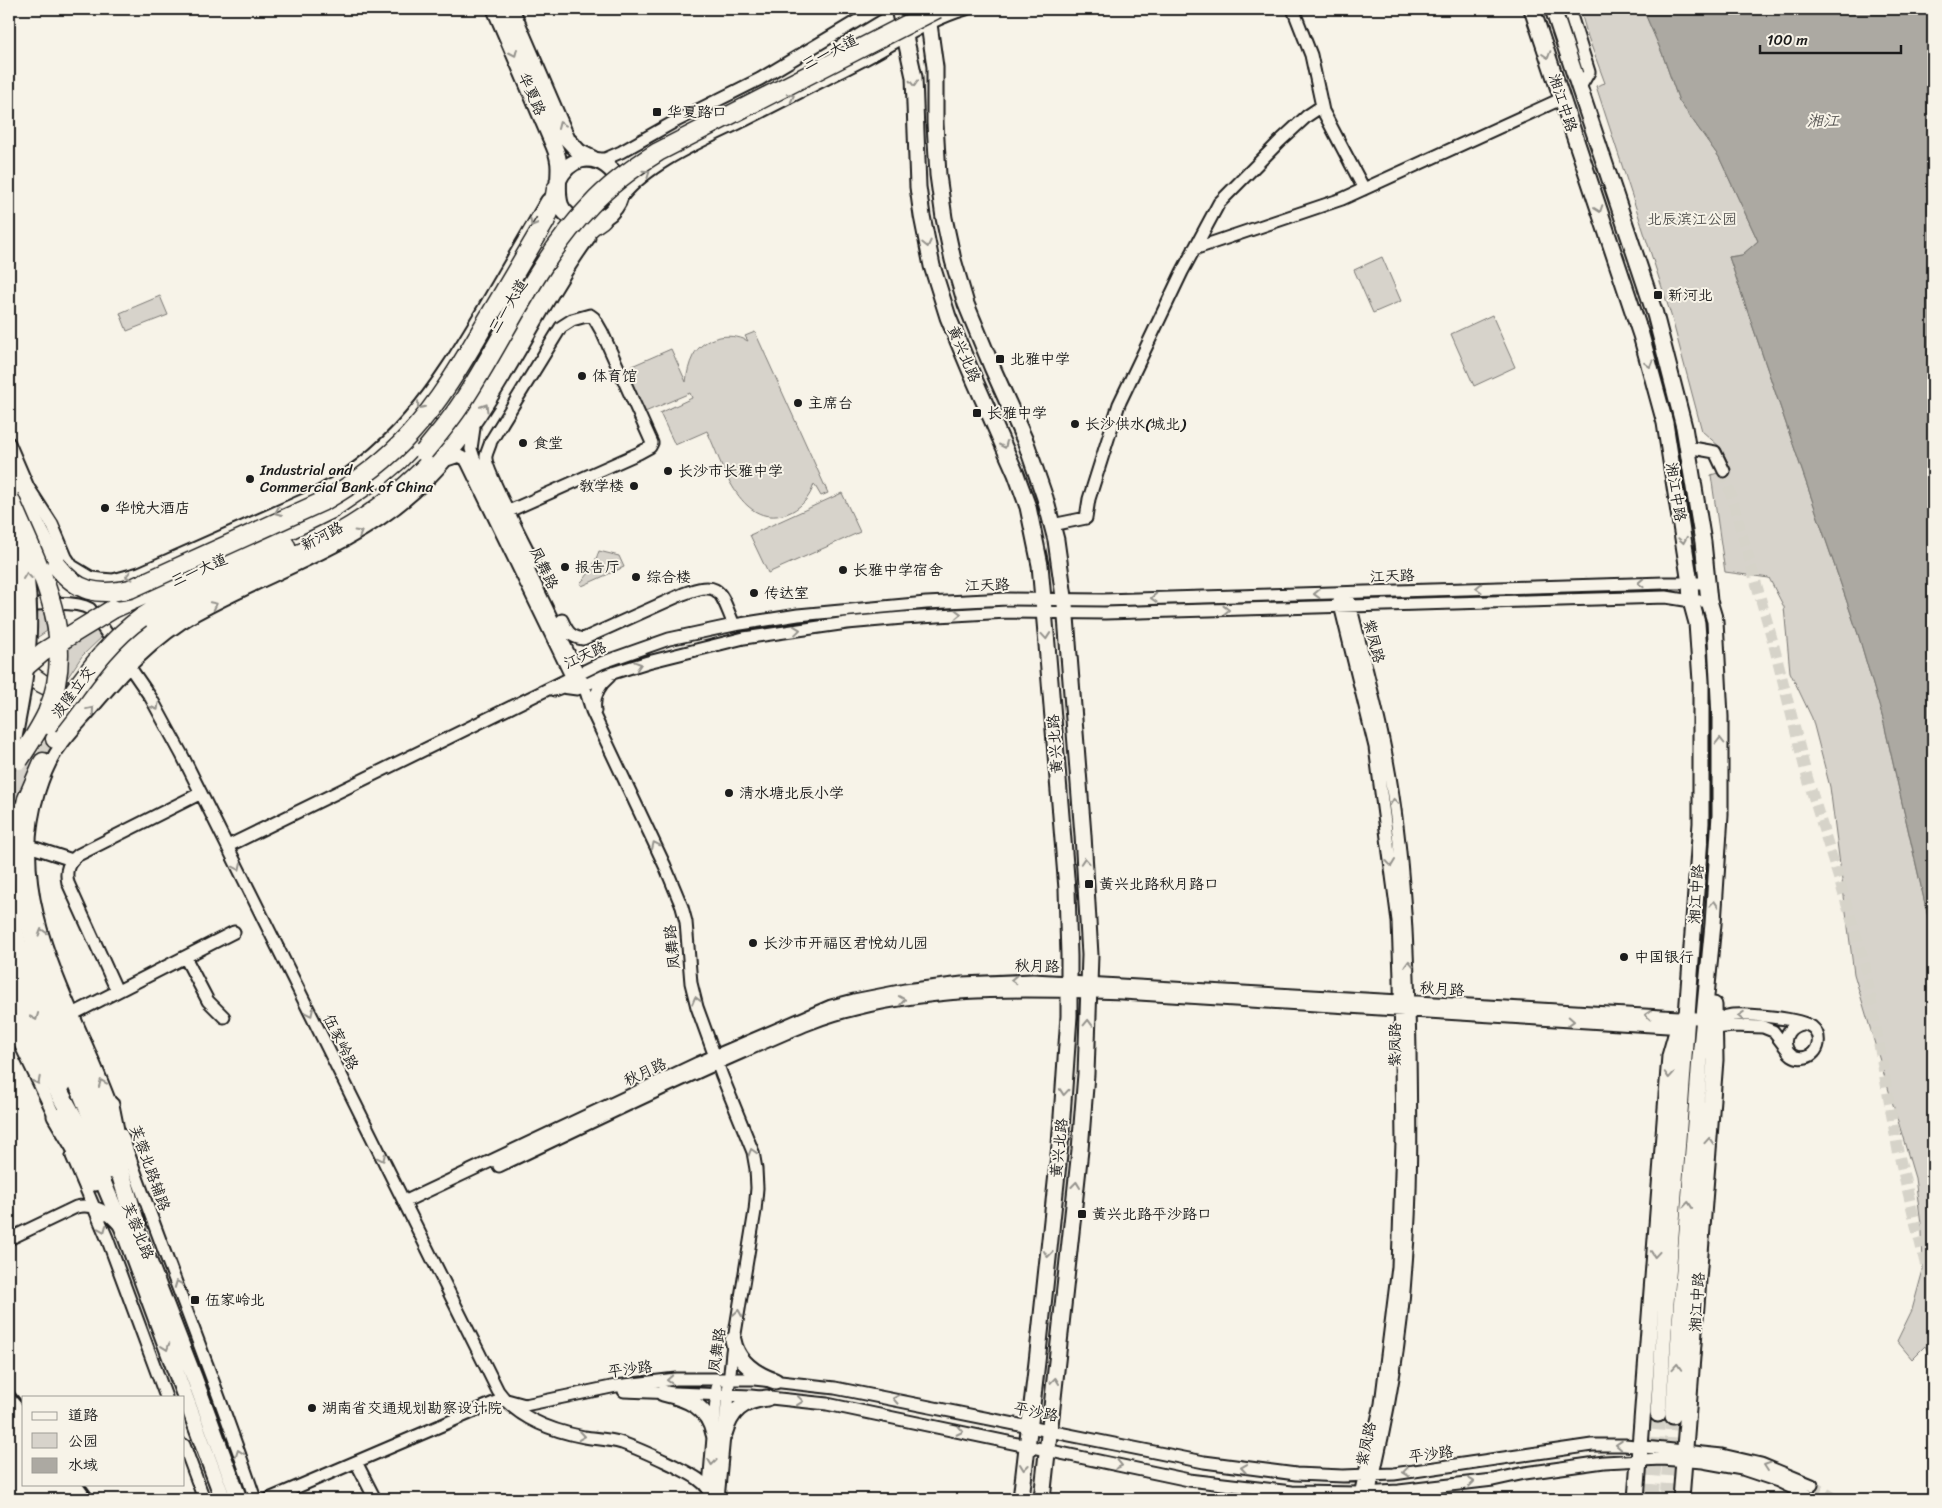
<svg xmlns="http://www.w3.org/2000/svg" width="1942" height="1508" viewBox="0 0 1942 1508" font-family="Sriracha,'LXGW WenKai TC',sans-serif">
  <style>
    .green { fill: #d7d3cb; stroke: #7a7874 }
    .water { fill: #aca9a2; stroke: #72716c }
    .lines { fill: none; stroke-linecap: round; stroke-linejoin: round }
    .minor-tunnel { stroke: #d6d3c9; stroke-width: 11; stroke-dasharray: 11 5.5; stroke-linecap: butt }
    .major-tunnel { stroke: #d6d3c9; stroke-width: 15; stroke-dasharray: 15 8; stroke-linecap: butt }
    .highway-tunnel { stroke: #d6d3c9; stroke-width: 18; stroke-dasharray: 18 9; stroke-linecap: butt }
    .minor-casing { stroke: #1c1c1c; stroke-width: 15 }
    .major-casing { stroke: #1c1c1c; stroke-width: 19 }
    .highway-casing { stroke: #1c1c1c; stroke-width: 21 }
    .minor { stroke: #f7f3e8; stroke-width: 11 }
    .major { stroke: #f7f3e8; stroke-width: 15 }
    .highway { stroke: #f7f3e8; stroke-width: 18 }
    .rail { stroke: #1c1c1c; stroke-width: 3 }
    .major-bridge-casing { stroke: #1c1c1c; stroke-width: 19; stroke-linecap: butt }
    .highway-bridge-casing { stroke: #1c1c1c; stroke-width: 21; stroke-linecap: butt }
    .major-bridge { stroke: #f7f3e8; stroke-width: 15 }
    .highway-bridge { stroke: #f7f3e8; stroke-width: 18 }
    .oneway { stroke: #94928c }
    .poi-dot { fill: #1c1c1c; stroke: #f7f3e8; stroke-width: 2 }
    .labels { text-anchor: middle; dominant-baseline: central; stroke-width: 4; stroke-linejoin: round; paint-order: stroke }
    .street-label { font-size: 15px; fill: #1c1c1c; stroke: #f7f3e8 }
    .poi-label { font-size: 15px; fill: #1c1c1c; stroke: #f7f3e8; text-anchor: start }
    .park-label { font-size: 15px; fill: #545351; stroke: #f7f3e8 }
    .water-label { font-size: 16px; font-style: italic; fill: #565452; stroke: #f7f3e8 }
  </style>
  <rect width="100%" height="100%" fill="#f7f3e8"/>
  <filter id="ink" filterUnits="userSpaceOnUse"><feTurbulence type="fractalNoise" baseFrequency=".02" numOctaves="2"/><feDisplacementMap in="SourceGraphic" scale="10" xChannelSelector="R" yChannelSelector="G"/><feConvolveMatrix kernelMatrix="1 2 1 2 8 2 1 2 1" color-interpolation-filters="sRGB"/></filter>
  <g filter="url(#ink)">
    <path class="green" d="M1580,9H1643L1662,53L1679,101L1719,157L1758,241L1742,255L1729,257L1859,637L1883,719L1933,939V1360L1925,1346L1912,1359L1897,1341L1912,1310L1923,1270L1922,1231L1915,1178L1854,974L1830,787L1812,718L1790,672L1784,607L1769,578L1725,572L1711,475L1731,469L1721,448L1702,431L1671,315L1596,86L1605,83L1588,37Z
      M1382,257L1401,301L1373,313L1354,270Z
      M160,296L168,315L127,331L120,313Z
      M1492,315L1515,367L1474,386L1451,334Z
      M755,332L828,493L821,496L814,484C810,498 800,509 786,514C739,529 722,462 707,431L675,445L660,413L692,398L690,393L645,412L625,369L671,349L686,382C687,373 689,364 693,356C703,337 729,331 748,341L745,336Z
      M842,493L860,532L768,573L750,535Z
      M599,551L619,556L624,567L582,586L580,583C589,576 595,562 599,551Z
      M43,607L47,631L32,641V608Z
      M96,622L105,634L82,656L60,689L61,642Z
      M31,752L38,756L23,799L9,800V777Z"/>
    <path class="water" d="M1643,9H1933V939L1883,719L1859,637L1729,257L1742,255L1758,241L1719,157L1679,101L1662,53Z"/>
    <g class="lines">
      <path class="minor-tunnel" d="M1724,471L1773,642L1806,773L1864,960L1898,1151L1933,1296
        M1812,1485L1836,1499"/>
      <path class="major-tunnel" d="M1651,1499L1658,1414
        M1667,1499L1673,1416"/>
      <path class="highway-tunnel" d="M43,762L55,739"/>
      <g class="minor-casing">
        <path id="minor" d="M1293,9L1311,55L1323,111L1364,189
          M1569,9L1589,72L1579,89
          M593,159H605L621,152L674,122L760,79L877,9
          M618,202C644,164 704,140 745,120C783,101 820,82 857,63C893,45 927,20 966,9
          M1194,249L1342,199L1561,99
          M474,428L471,449L474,458L584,685L592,711L665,866L682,907L686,922L691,983L697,1007L722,1076L753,1152L756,1169L757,1188L755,1211L732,1352L718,1499
          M9,443L28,487L52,524L66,557L72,566L92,578L100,579L113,580L139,573L306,499C393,456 436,389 484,308C505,272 526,236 547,200
          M1687,447L1715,452L1724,471
          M447,460L459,456L465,459L468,464L574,682
          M509,511L639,453L650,447L652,443L602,332L594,318L590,315L572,320L561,327L491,441C490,446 487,451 486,456C484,468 526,546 534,563
          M1052,525L1086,518L1089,499L1119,404L1182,272L1219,203L1280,141L1307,116L1322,106
          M1349,600C1362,653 1377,706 1387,760C1405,856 1408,953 1410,1051C1411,1122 1412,1194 1406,1265C1401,1345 1387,1422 1368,1499
          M1339,601L1375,747L1398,921L1400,978L1402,1142L1398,1267L1381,1404L1359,1499
          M9,606C29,605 73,599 90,609L151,698L182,755L498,1391C517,1418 553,1431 584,1437C597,1439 609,1439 622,1443C640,1449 658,1458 675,1466C687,1473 701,1478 709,1490
          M562,620C567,631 570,637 583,639L683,594C722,579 720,593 734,625
          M554,690L562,687L577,689L606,675L648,662L744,638L847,623L903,618L1007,612L1105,613L1666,597L1691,601H1709
          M595,711C593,697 598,686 609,677
          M9,845L29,846L72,860
          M228,846L601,663L669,639L734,625L798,615L926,603L1007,599L1103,600L1664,583H1708
          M185,957L208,1001L224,1017
          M117,991L68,883C65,870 68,863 78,855L201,793
          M73,1014L234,932
          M9,1021L58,1123
          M1707,1029L1733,1026L1763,1027L1773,1031L1786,1048
          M114,1113C78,1010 3,903 39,791C43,778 48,766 55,754C65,738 79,724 91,710C122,673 154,638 196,614C269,573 352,549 415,492C492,424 529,320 589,238
          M122,1135C164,1257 214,1376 255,1499
          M72,1156L107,1238L166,1397
          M499,1166C580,1128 660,1088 743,1052C780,1036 816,1018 856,1009C943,987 1034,990 1123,993L1684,1028
          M404,1202L698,1063L831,1006L854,1000L905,990L962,983L1033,980L1714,1019C1720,1018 1727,1016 1733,1015C1749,1014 1799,1018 1812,1027C1817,1031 1819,1037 1818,1044C1817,1050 1812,1056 1806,1057C1783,1063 1776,1029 1802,1024
          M9,1239L76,1207C95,1203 108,1212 120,1226
          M624,1391L751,1396L827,1404L1189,1480L1292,1492L1361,1493L1399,1491L1493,1480L1525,1473L1604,1462L1661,1459L1703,1462L1742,1469L1778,1481L1807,1495
          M184,1445L204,1499
          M356,1462L375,1499
          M269,1499L503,1399L525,1405L616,1386L676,1379H754L835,1388L1204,1462L1296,1474L1343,1476L1394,1474L1592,1445H1625L1722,1455L1761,1464L1812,1485
          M708,1499L717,1388"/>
      </g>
      <g class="major-casing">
        <path id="major" d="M495,9L554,146C557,153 559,160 559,168C559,190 552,215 582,221C592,223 602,220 610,213C645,180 582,130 558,181
          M511,9L567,139L579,152L593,159
          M899,9L914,77L918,187L922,216L932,266L948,317L971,372L1016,474L1028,507L1040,565L1047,645L1067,889L1069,956V1016L1060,1145L1037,1362L1021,1499
          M924,9L929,24L935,67V123L938,175L944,218L953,260L966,304L992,367L1026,443L1045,498L1056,540L1065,604L1083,835L1090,955L1086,1074L1080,1150L1042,1499
          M1532,9L1641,335L1665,423L1690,583L1691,601L1697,623L1701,681V823L1658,1414
          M1553,9L1655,314L1684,427L1703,542L1709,601L1715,621L1720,717V815L1713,924L1700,1058L1673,1416
          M9,904L19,945L28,967L113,1171
          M13,960L63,1085
          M111,1105L119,1145
          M55,1116L95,1183
          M82,1132L123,1229L223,1499
          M131,1215L194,1377L239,1499
          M733,1340C737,1362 755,1374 775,1381
          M663,1393C688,1399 708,1406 714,1434
          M724,1434C731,1410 742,1401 767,1398
          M1636,1499L1670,1056L1680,1021
          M1681,1499L1715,1060L1714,1005"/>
      </g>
      <g class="highway-casing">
        <path id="highway" d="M545,222L554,201L556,189
          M9,464L29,512L56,565
          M113,609L283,533L330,510L380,476L399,460L430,428
          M141,618C186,588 237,568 286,546
          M9,640C25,683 63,707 104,678
          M128,652C142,640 156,626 172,616C228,581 294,561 351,526C388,503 423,473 450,439C483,398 508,350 535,305C553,274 571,238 602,219
          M55,739L117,664
          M9,808L13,815L19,833
          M19,836L27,799L43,762
          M20,854L24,900L38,955L100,1105L136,1225
          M9,954L16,972
          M9,988L36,1050L87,1143"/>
      </g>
      <use href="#minor" class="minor"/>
      <use href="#major" class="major"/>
      <use href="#highway" class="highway"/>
      <path class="rail" d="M9,1387L24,1405
        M84,1484L95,1499"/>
      <g class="major-bridge-casing">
        <path id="major-bridge" d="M9,543C21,597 20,651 9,706
          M9,763C25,681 40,614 17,530"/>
      </g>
      <g class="highway-bridge-casing">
        <path id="highway-bridge" d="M424,452C437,436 450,421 461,404C505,338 535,263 590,206C610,184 634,167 658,152L937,9
          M9,497C38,567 80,636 47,713C39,730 29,745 19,760
          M56,565C77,592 97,596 130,589L326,500C357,482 386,461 410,434C439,402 461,365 483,327C504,292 524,257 545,222
          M9,681L43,652L113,609
          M48,725C78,688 102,646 141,618"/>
      </g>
      <use href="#major-bridge" class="major-bridge"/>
      <use href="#highway-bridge" class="highway-bridge"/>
    </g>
    <defs><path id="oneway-chevron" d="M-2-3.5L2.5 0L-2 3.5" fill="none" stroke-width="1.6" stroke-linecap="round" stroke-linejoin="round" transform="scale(1.25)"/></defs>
    <g class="oneway">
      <use href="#oneway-chevron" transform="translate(514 53) rotate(66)"/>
      <use href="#oneway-chevron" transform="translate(1547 55) rotate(72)"/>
      <use href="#oneway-chevron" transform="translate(914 83) rotate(87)"/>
      <use href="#oneway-chevron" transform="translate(791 97) rotate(-27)"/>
      <use href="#oneway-chevron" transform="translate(561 125) rotate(-113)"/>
      <use href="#oneway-chevron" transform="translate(647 173) rotate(-35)"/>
      <use href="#oneway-chevron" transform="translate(1599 209) rotate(71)"/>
      <use href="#oneway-chevron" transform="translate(533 223) rotate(120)"/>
      <use href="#oneway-chevron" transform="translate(927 244) rotate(77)"/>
      <use href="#oneway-chevron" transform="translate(1649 364) rotate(75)"/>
      <use href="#oneway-chevron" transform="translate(420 406) rotate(128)"/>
      <use href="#oneway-chevron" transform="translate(485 407) rotate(-58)"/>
      <use href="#oneway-chevron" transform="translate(1004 445) rotate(66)"/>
      <use href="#oneway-chevron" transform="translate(278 512) rotate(156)"/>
      <use href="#oneway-chevron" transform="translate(359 533) rotate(-31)"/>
      <use href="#oneway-chevron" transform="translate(1683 540) rotate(81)"/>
      <use href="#oneway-chevron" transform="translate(27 576) rotate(-97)"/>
      <use href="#oneway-chevron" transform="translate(129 576) rotate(166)"/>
      <use href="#oneway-chevron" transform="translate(1641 583) rotate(178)"/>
      <use href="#oneway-chevron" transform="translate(1479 588) rotate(178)"/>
      <use href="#oneway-chevron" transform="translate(1317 594) rotate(178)"/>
      <use href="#oneway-chevron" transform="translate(1154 598) rotate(178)"/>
      <use href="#oneway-chevron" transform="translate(214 605) rotate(-26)"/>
      <use href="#oneway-chevron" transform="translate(1226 610) rotate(-1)"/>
      <use href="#oneway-chevron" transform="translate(958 614) rotate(-2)"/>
      <use href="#oneway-chevron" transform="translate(797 630) rotate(-7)"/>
      <use href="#oneway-chevron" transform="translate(1046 636) rotate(85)"/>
      <use href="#oneway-chevron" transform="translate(638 665) rotate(-18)"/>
      <use href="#oneway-chevron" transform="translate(156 707) rotate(60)"/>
      <use href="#oneway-chevron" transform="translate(91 710) rotate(-50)"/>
      <use href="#oneway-chevron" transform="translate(1720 741) rotate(-90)"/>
      <use href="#oneway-chevron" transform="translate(1394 802) rotate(-98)"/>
      <use href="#oneway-chevron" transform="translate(655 845) rotate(-115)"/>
      <use href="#oneway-chevron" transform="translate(1085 861) rotate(-94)"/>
      <use href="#oneway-chevron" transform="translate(1391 863) rotate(83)"/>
      <use href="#oneway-chevron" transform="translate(238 867) rotate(64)"/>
      <use href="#oneway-chevron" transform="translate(1714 904) rotate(-86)"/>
      <use href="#oneway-chevron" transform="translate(42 932) rotate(-107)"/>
      <use href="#oneway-chevron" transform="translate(1409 964) rotate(-92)"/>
      <use href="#oneway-chevron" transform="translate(1014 980) rotate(178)"/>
      <use href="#oneway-chevron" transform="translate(696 1000) rotate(-105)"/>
      <use href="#oneway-chevron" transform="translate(902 1000) rotate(-9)"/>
      <use href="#oneway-chevron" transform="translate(310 1013) rotate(64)"/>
      <use href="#oneway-chevron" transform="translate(1648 1015) rotate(-177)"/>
      <use href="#oneway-chevron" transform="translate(1741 1016) rotate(-176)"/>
      <use href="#oneway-chevron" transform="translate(35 1017) rotate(68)"/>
      <use href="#oneway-chevron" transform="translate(1571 1021) rotate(3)"/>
      <use href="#oneway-chevron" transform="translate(1088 1023) rotate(-88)"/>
      <use href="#oneway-chevron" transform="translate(1669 1075) rotate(94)"/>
      <use href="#oneway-chevron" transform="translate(37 1081) rotate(63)"/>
      <use href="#oneway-chevron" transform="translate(102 1083) rotate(-113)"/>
      <use href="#oneway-chevron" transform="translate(1064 1092) rotate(95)"/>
      <use href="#oneway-chevron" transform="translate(1709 1141) rotate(-86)"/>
      <use href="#oneway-chevron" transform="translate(752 1152) rotate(-107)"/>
      <use href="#oneway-chevron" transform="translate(382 1158) rotate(64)"/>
      <use href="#oneway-chevron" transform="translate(1076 1185) rotate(-84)"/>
      <use href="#oneway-chevron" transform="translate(1688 1205) rotate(-85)"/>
      <use href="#oneway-chevron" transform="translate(103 1229) rotate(68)"/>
      <use href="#oneway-chevron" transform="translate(1048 1254) rotate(96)"/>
      <use href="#oneway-chevron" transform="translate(1655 1254) rotate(95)"/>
      <use href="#oneway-chevron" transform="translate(178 1284) rotate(-111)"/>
      <use href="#oneway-chevron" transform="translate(738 1313) rotate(-81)"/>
      <use href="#oneway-chevron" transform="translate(166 1347) rotate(70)"/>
      <use href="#oneway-chevron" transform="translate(1677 1367) rotate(-86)"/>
      <use href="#oneway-chevron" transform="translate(670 1380) rotate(176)"/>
      <use href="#oneway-chevron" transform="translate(1055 1381) rotate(-84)"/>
      <use href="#oneway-chevron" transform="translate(896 1399) rotate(-169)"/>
      <use href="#oneway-chevron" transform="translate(800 1401) rotate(7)"/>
      <use href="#oneway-chevron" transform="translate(960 1431) rotate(12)"/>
      <use href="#oneway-chevron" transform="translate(582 1436) rotate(9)"/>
      <use href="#oneway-chevron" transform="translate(1619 1445) rotate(-176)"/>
      <use href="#oneway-chevron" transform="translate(239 1453) rotate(-110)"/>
      <use href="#oneway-chevron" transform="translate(712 1462) rotate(96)"/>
      <use href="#oneway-chevron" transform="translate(1119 1465) rotate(12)"/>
      <use href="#oneway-chevron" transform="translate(1767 1466) rotate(-161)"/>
      <use href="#oneway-chevron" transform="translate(1024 1467) rotate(97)"/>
      <use href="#oneway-chevron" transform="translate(1244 1468) rotate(-172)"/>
      <use href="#oneway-chevron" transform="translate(1406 1472) rotate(173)"/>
      <use href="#oneway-chevron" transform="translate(1471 1482) rotate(-7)"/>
    </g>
  </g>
  <g class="poi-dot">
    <rect x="652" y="107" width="10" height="10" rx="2.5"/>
    <rect x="1653" y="290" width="10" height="10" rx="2.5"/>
    <rect x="995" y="354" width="10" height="10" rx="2.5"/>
    <circle cx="582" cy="376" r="5"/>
    <circle cx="798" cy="403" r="5"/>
    <rect x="972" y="408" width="10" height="10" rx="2.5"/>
    <circle cx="1075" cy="424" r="5"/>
    <circle cx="523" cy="443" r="5"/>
    <circle cx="668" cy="471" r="5"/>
    <circle cx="250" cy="479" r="5"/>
    <circle cx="634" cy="486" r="5"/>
    <circle cx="105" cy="508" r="5"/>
    <circle cx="565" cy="567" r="5"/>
    <circle cx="843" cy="570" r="5"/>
    <circle cx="636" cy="577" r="5"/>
    <circle cx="754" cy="593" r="5"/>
    <circle cx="729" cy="793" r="5"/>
    <rect x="1084" y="879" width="10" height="10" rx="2.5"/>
    <circle cx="753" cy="943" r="5"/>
    <circle cx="1624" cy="957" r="5"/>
    <rect x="1077" y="1209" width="10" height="10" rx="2.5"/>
    <rect x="190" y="1295" width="10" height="10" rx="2.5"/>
    <circle cx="312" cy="1408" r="5"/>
  </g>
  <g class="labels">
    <g class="street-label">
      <text transform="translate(830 52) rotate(-27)">三一大道</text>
      <text transform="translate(532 94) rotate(66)">华夏路</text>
      <text transform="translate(1563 103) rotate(72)">湘江中路</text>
      <text transform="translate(508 306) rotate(-59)">三一大道</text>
      <text transform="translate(964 354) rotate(67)">黄兴北路</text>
      <text transform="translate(1676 492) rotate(81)">湘江中路</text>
      <text transform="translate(322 536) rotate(-27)">新河路</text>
      <text transform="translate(544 568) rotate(64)">凤舞路</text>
      <text transform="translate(199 570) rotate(-24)">三一大道</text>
      <text transform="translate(1392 576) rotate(-2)">江天路</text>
      <text transform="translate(987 585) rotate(-2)">江天路</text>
      <text transform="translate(1374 641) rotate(76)">紫凤路</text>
      <text transform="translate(585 655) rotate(-24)">江天路</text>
      <text transform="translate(73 692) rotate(-53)">波隆立交</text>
      <text transform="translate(1055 744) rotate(-94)">黄兴北路</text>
      <text transform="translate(1696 894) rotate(-86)">湘江中路</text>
      <text transform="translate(672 947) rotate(-96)">凤舞路</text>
      <text transform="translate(1037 966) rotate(1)">秋月路</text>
      <text transform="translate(1442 989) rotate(3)">秋月路</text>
      <text transform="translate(341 1042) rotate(64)">伍家岭路</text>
      <text transform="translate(1395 1045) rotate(-90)">紫凤路</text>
      <text transform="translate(645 1072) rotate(-25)">秋月路</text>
      <text transform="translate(1059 1148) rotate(-84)">黄兴北路</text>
      <text transform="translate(150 1168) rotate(70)">芙蓉北路辅路</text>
      <text transform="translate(138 1231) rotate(68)">芙蓉北路</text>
      <text transform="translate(1697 1302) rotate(-86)">湘江中路</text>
      <text transform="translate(717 1350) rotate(-82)">凤舞路</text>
      <text transform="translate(630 1369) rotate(-7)">平沙路</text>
      <text transform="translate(1036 1412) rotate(11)">平沙路</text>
      <text transform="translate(1366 1444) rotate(-78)">紫凤路</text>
      <text transform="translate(1431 1454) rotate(-7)">平沙路</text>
    </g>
    <g class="poi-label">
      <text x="667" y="112">华夏路口</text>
      <text x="1668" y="295">新河北</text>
      <text x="1010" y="359">北雅中学</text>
      <text x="592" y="376">体育馆</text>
      <text x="808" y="403">主席台</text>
      <text x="987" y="413">长雅中学</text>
      <text x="1085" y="424">长沙供水(城北)</text>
      <text x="533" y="443">食堂</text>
      <text x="260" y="470">Industrial and<tspan x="260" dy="17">Commercial Bank of China</tspan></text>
      <text x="678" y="471">长沙市长雅中学</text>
      <text x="624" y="486" text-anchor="end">教学楼</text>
      <text x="115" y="508">华悦大酒店</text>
      <text x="575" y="567">报告厅</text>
      <text x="853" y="570">长雅中学宿舍</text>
      <text x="646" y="577">综合楼</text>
      <text x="764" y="593">传达室</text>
      <text x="739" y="793">清水塘北辰小学</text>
      <text x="1099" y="884">黄兴北路秋月路口</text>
      <text x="763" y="943">长沙市开福区君悦幼儿园</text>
      <text x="1634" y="957">中国银行</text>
      <text x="1092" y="1214">黄兴北路平沙路口</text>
      <text x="205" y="1300">伍家岭北</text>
      <text x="322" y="1408">湖南省交通规划勘察设计院</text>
    </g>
    <g class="park-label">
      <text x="1692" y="219">北辰滨江公园</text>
    </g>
    <g class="water-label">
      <text x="1823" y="120">湘江</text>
    </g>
  </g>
  <rect width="1942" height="1508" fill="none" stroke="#f7f3e8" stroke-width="30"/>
  <rect x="15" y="15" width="1912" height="1478" fill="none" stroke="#1c1c1c" stroke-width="2" filter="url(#ink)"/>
  <rect x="22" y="1396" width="162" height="90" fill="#f7f3e8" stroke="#9f9d96"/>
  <rect x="32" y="1412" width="25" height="8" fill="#f7f3e8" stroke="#9f9d96"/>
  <text x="68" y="1420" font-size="15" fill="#1c1c1c">道路</text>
  <rect x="32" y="1433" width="25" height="15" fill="#d7d3cb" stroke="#9f9d96"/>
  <text x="68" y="1446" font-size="15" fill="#1c1c1c">公园</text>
  <rect x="32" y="1458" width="25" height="15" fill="#aca9a2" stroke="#9f9d96"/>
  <text x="68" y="1470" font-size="15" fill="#1c1c1c">水域</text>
  <path d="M1760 45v8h141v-8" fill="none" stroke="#1c1c1c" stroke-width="2.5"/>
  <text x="1767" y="45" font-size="15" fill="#1c1c1c" stroke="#f7f3e8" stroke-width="4" paint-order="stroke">100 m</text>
</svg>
